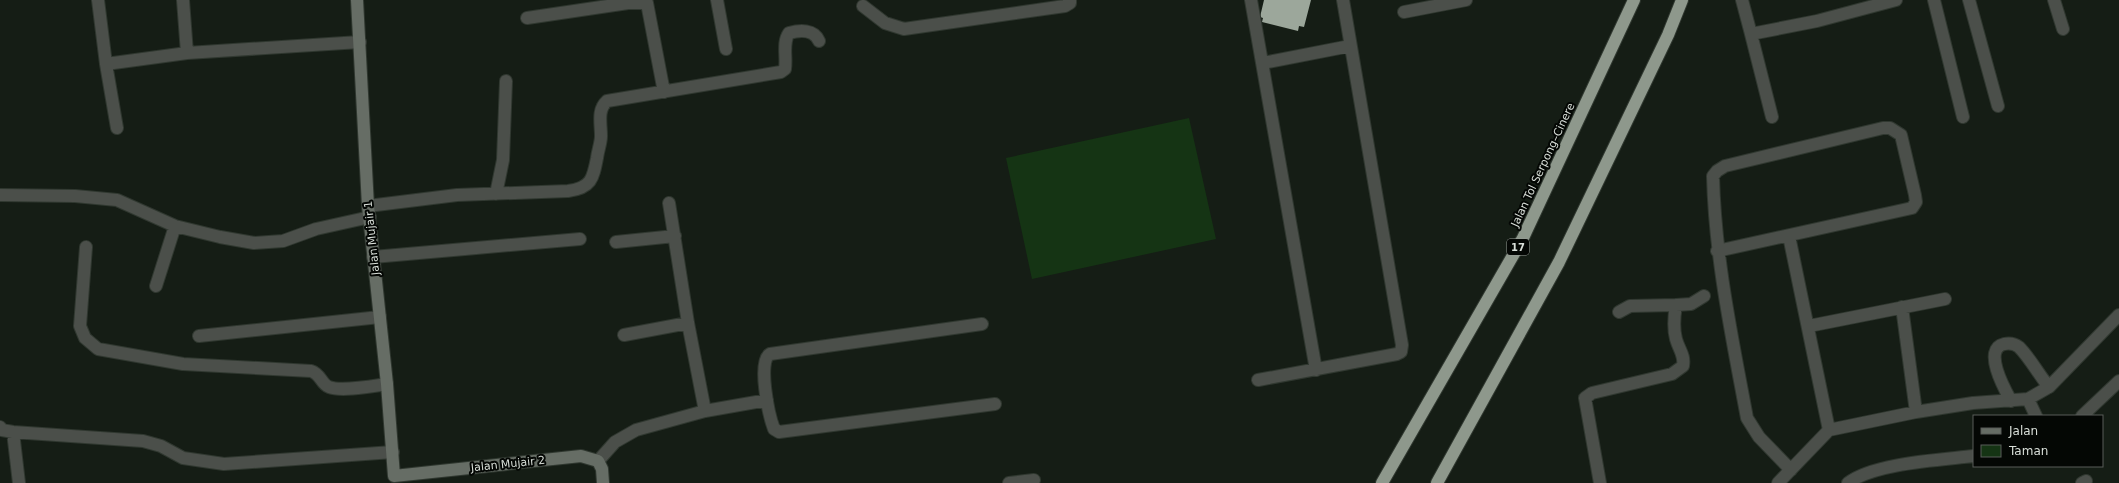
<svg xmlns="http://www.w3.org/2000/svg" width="2119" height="483" viewBox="0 0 2119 483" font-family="'DejaVu Sans',sans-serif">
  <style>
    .green { fill: #153414 }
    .building { fill: #9ca79b }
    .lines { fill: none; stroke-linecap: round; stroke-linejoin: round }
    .street-casing { stroke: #303830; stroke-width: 14 }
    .secondary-casing { stroke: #303830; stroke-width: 14 }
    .highway-casing { stroke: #303830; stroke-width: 14 }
    .street { stroke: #4b4f4a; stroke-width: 12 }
    .secondary { stroke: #666d65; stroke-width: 12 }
    .highway { stroke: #8e988c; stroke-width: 12 }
    .labels { text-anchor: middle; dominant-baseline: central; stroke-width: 4; stroke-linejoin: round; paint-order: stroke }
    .shield { fill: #040704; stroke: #999e99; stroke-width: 1 }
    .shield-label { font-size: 10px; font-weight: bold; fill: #d9dfd9 }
    .street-label { font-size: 11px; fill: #d9dfd9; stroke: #040704 }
  </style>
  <rect width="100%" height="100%" fill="#151d15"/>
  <path class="green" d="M1189,118L1216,239L1032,279L1006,158Z"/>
  <path class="building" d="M1264,0H1311L1304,27L1299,26L1298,31L1262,22L1263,18L1260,17Z"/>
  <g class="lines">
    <g class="street-casing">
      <path id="street" d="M98,0L106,64L117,128
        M183,0L187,53
        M717,0L726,49
        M1251,0L1316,370
        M1742,0L1751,34L1817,21L1896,0
        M1934,0L1963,117
        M1969,0L1998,106
        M2054,0L2063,29
        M863,6L885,23L904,29L1065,6L1070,3V0
        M1404,12L1466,0
        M527,18L628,3H647L664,92
        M1751,34L1772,117
        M1263,63L1350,46
        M106,64L187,53L360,42
        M496,194L503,160L506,81
        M0,195L75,196L117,200L175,226L220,237L254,243L283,241L316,229L370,217
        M669,203L688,323L705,411
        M368,206L457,195L568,191C591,188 593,179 597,158C598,150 601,143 601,136C601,123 597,110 607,101L781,72L785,69C787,57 782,43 789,33C800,30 814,29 819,41
        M1789,236L1829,430
        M616,242L675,236
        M86,247L80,326L85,338L98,349L183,364L311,371C321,374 321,384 329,387C341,392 373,386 387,384
        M1717,251L1912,208L1916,202L1915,195L1901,135L1890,128H1883L1725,166L1717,171L1713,176C1715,258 1732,337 1747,418L1759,437L1791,470
        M373,257L580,239
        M156,286L175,226
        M1902,307L1916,412
        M1619,312L1630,306L1676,305
        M982,324L770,354C757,361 769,416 774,429L779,432L995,404
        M1809,326L1945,299
        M624,335L688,323
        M199,336L380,317
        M1258,380L1397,354L1401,352L1402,345L1343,0
        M2028,399L2036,416
        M2011,401C2005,390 1982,349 2004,344C2009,343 2015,344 2019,347C2030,358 2039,375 2049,387
        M2082,416L2119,381
        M0,427L2,430L13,432L143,441L161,446L183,458L224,464L393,452
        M13,432L19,483
        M598,461L615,442L636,430L705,411L767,400
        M1009,483L1034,480
        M1600,483L1585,398L1592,393L1672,374L1683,366C1685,355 1679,350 1676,339C1673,328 1674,317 1676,305L1691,304L1704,296
        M1778,483L1829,430L1916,412L1973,403L2028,399L2049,387L2119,315
        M1848,483C1874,463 1940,460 1974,456
        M2082,483L2086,481"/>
    </g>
    <g class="secondary-casing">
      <path id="secondary" d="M357,0L368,206L387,384L394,476L581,456L598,461L602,469L603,483"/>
    </g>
    <g class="highway-casing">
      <path id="highway" d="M1382,483L1523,238L1634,0
        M1437,483L1559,262L1668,35L1682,0"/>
    </g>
    <use href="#street" class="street"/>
    <use href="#secondary" class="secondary"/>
    <use href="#highway" class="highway"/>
  </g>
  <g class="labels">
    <rect class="shield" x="1507" y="239" width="22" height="16" rx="3"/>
    <g class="shield-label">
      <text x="1518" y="247">17</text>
    </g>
    <g class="street-label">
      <text transform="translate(1543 165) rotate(-65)">Jalan Tol Serpong–Cinere</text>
      <text transform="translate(372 238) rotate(-96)">Jalan Mujair 1</text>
      <text transform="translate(508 464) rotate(-6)">Jalan Mujair 2</text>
    </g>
  </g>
  <rect x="1973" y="415" width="130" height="52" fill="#040704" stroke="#595d59"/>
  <rect x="1981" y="428" width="20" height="6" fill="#666d65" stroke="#595d59"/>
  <text x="2009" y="435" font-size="12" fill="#d9dfd9">Jalan</text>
  <rect x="1981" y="445" width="20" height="12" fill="#153414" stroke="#595d59"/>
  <text x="2009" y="455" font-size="12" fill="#d9dfd9">Taman</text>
</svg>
